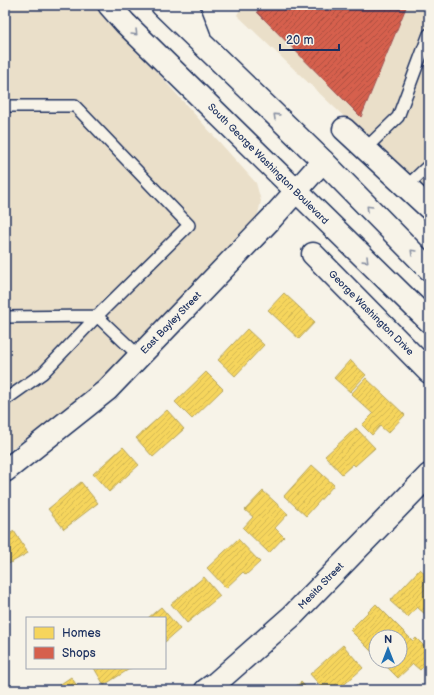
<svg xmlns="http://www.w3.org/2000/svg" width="434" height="695" viewBox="0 0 434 695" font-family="'Balsamiq Sans',sans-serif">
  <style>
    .built { fill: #eadfc9 }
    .homes { fill: url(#homes-hatch); stroke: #b4a35d }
    .shops { fill: url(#shops-hatch); stroke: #9e5152 }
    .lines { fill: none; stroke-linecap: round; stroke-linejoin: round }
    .lane-casing { stroke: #1b2f5e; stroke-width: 14 }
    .street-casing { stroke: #1b2f5e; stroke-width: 25 }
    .secondary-casing { stroke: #1b2f5e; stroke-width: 25 }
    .lane { stroke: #f7f3e8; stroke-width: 11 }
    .street { stroke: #f7f3e8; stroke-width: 22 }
    .secondary { stroke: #f7f3e8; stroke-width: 22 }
    .oneway { stroke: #8991a3 }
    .labels { text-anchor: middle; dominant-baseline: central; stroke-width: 4; stroke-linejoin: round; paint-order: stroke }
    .street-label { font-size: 10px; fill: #1b2f5e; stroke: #f7f3e8 }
  </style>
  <defs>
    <pattern id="homes-hatch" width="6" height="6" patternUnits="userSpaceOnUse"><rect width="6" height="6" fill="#f6d55c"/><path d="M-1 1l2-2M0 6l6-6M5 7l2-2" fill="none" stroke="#d2b752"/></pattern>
    <pattern id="shops-hatch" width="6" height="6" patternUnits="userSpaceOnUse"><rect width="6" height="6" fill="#d6604d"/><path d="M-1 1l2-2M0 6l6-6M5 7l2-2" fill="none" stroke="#ad5043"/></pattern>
  </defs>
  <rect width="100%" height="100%" fill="#f7f3e8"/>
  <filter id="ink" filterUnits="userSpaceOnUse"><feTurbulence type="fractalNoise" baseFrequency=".025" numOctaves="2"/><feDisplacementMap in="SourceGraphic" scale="8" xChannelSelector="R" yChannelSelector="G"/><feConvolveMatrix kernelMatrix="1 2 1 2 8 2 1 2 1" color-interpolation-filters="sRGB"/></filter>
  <g filter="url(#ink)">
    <path class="built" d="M5,5H97L256,183L261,201L258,214L251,227L111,371L39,429L5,453Z
      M242,5H429V197L237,15Z"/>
    <path class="homes" d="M284,293L315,322L299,339L268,310Z
      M247,329L264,345L235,376L218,360Z
      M350,360L366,375L350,392L334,378Z
      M206,372L223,389L192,419L175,402Z
      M366,378L405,415L388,433L380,426L372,435L362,425L373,414L351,394Z
      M167,410L184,429L153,457L136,438Z
      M356,428L375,448L355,466L353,464L342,474L325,456Z
      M123,447L139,465L109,492L93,474Z
      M312,465L334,485L306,516L284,496Z
      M81,482L98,503L64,529L48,509Z
      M263,491L288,514L275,528L284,537L269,553L243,528L253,517L245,510Z
      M14,531L28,553L5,566V537Z
      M238,539L260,562L246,575L243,572L226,588L207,568Z
      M420,569L429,577V612L426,615L417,607L408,617L390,601Z
      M204,577L220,596L187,623L171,604Z
      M376,604L413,641L416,638L429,651V661L420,670L413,664L398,678L381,661H400V637H376V656L350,630Z
      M161,607L180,629L165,642V618H148Z
      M343,645L363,668L338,690H324L310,674Z
      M94,668H131L104,685Z
      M71,677L80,690H52Z
      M301,682L308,690H292Z"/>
    <path class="shops" d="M260,5H407L361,117L257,12Z"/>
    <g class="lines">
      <g class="lane-casing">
        <path id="lane" d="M5,106H75L189,225L101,312L43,373L5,400
          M366,148L398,117L429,34
          M407,186L429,165
          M5,317L97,316L139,356"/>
      </g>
      <g class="street-casing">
        <path id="street" d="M344,129L429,208
          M313,254L429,372
          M5,471L107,390L272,218L323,161
          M206,690L216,683L293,615L429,475"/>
      </g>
      <g class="secondary-casing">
        <path id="secondary" d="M109,5L125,23L429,321
          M162,5L323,161L429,269
          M187,5L199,36"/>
      </g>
      <use href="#lane" class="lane"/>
      <use href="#street" class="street"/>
      <use href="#secondary" class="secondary"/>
    </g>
    <defs><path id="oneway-chevron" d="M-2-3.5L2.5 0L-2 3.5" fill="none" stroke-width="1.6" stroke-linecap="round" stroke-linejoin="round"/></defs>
    <g class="oneway">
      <use href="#oneway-chevron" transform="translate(135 33) rotate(45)"/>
      <use href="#oneway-chevron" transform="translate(276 116) rotate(-136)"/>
      <use href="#oneway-chevron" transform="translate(369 208) rotate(-135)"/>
      <use href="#oneway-chevron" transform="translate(413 252) rotate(-135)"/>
      <use href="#oneway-chevron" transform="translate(366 260) rotate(44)"/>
    </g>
  </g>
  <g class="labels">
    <g class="street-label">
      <text transform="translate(268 164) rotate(45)">South George Washington Boulevard</text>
      <text transform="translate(371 313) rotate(45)">George Washington Drive</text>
      <text transform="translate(171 323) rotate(-46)">East Bayley Street</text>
      <text transform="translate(321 586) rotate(-46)">Mesita Street</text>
    </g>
  </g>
  <rect width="434" height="695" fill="none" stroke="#f7f3e8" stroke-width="20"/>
  <rect x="10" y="10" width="414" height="675" fill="none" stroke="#1b2f5e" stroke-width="1.5" filter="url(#ink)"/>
  <rect x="26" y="617" width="140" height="52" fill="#f7f3e8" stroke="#9fa5b1"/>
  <rect x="34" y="627" width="20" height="12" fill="#f6d55c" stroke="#9fa5b1"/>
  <text x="62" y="637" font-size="12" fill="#1b2f5e">Homes</text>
  <rect x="34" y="647" width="20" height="12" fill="#d6604d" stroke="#9fa5b1"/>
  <text x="62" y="657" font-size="12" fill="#1b2f5e">Shops</text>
  <g transform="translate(388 649)"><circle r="19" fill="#f7f3e8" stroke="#9fa5b1"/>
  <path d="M0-3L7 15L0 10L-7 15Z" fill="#1f6fb2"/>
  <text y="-6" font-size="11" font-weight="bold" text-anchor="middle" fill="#1b2f5e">N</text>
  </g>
  <path d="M280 44v6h59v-6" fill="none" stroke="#1b2f5e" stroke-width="2"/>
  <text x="286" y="44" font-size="12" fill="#1b2f5e" stroke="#f7f3e8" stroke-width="3" paint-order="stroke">20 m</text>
</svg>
